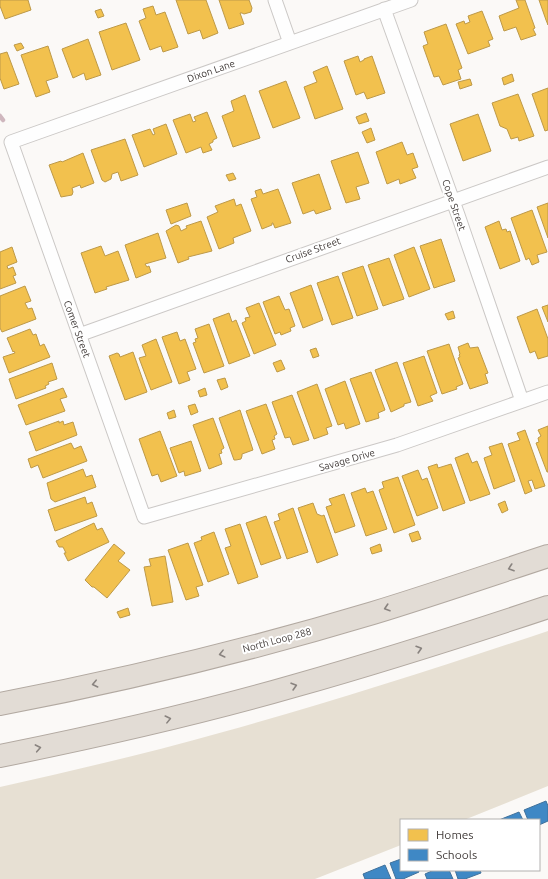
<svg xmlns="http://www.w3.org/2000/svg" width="548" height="879" viewBox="0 0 548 879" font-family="Ubuntu,sans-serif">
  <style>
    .green { fill: #e7e0d3 }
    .homes { fill: #f2c14e; stroke: #bd9948 }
    .schools { fill: #3f88c5; stroke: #40719b }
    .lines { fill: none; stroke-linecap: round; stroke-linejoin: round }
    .stream { stroke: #cfb7be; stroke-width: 4.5 }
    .minor-casing { stroke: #cbc8c6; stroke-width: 15 }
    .trunk-casing { stroke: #b2a9a1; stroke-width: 24 }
    .minor { stroke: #fefefe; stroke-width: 13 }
    .trunk { stroke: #e2dcd5; stroke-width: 22 }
    .oneway { stroke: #89837f }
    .labels { text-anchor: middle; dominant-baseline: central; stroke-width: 4; stroke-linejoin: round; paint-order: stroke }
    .street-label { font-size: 10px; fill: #413b39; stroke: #fff }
  </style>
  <rect width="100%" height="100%" fill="#fbf9f7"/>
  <path class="green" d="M548,631V786L464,820H401V845L315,879H0V787C75,770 149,753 223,732C332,702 440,667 548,631Z"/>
  <path class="homes" d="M0,0H28L31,10L5,19L0,6Z
    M176,0H206L218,33L203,39L200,30L188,34Z
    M219,0H249L252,8L251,12L244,14L242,13H240L244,24L229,29Z
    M516,0H525L535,28L533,29L536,35L521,40L516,27L504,31L499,16L519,8Z
    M539,0H548V25L546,20Z
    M153,6L156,15L165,12L178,47L163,52L161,46L150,50L139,21L146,18L143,9Z
    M101,9L104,16L98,18L95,11Z
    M482,11L493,39L488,41L490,46L468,54L456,24L464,21L465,24L470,22L468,16Z
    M126,23L140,60L112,70L99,32Z
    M446,24L462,68L458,70L461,79L443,85L439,76L434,77L423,46L428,44L424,32Z
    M88,39L101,75L86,80L84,73L73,78L62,49Z
    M21,43L24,48L17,51L14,45Z
    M48,46L58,77L46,81L50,92L36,97L21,55Z
    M7,52L19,84L4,89L0,78V54Z
    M358,56L360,62L364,60V59L372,56L385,93L367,99L364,92L356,95L344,61Z
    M327,66L343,109L315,119L304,87L317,82L313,72Z
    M512,74L514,81L504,85L502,78Z
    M470,79L472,85L460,89L458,82Z
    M286,81L300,118L273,128L259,91Z
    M548,88V130L545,131L532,94Z
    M518,94L534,136L519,141L518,137L511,139L507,129L500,126L492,103Z
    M245,95L260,138L233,147L222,116L234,111L231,101Z
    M207,112L217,138L213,140V142L209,144L212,150L203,153L201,147L186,153L173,120L190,114L193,122L196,121L194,117Z
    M366,113L369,121L359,124L356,117Z
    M478,114L491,151L463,161L450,124Z
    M166,124L177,154L144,167L132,135L150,129L153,135L155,134L153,129Z
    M371,128L375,140L367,143L362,132Z
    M125,139L138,175L121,181L118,172L112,174L111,179L105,182L102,180L91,150Z
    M402,142L407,155L413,153L418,167L412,169L416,178L400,184L399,179L387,184L376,152Z
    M358,152L369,183L356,187L360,199L346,203L331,161Z
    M83,153L94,183L81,188L80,185L72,188L73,192L72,195L61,197L49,165L61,161L62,162Z
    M233,173L236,179L229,181L226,175Z
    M319,174L331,209L316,214L314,210L303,214L292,183Z
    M261,189L263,194L278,189L291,223L275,228L273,223H272V225L262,229L251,199L257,197L255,191Z
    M234,199L236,206L241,204L251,231L233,238L234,243L219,249L207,217L218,212L215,206Z
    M187,203L191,216L171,224L166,210Z
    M548,203V238L537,207Z
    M532,210L547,252L537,255L539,262L532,265L529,258L526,260L511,218Z
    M201,221L212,251L188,257L189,259L178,263L166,231L176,225L179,226L181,231L187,228L186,226Z
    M499,221L502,230L506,229L507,232L510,231L520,261L500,269L485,227Z
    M158,233L166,258L145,264L147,267L149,266L151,272L136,278L125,245Z
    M441,239L455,281L434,288L420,246Z
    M101,246L105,256L118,251L129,280L106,287L107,289L95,293L81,253Z
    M12,247L17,262L7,266L8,269L13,267L16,275L13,276L16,283L0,289V252Z
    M414,247L430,289L409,297L394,255Z
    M389,258L404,299L383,306L368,265Z
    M363,266L378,309L357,316L342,273Z
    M338,276L353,318L332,325L317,283Z
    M311,285L323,320L303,328L290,293Z
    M25,286L31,301L25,303L28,309L32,308L36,319L2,332L0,328V296Z
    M279,296L285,310L289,309L295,326L290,328L291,331L281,335L280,332L275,334L263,302Z
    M259,303L276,345L254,354L242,323L246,321L245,318L250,317L246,308Z
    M548,305V322L542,307Z
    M537,309L548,339V356L538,359L535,351L530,353L517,317Z
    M453,311L455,318L448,320L445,314Z
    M229,313L232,322L236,320L250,356L229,364L213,319Z
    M209,324L224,366L204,373L193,343L196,342L195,339L198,338L195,329Z
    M30,329L33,335L36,334L40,346L44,344L50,357L9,373L3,357L15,353L14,351L13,352L7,338Z
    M177,332L180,341L185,339L196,369L187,372L190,380L179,384L162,337Z
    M156,339L172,382L151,390L139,358L146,356L142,345Z
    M468,343L470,348L478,347L488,373L485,374L488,383L470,389L458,358L460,357L459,355L460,354L458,347Z
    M449,344L463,384L456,387L457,389L442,394L427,351Z
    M316,348L319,356L313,358L310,350Z
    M133,352L147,392L125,400L109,356L117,353L119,354L120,357Z
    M424,356L437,393L430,396L433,401L418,406L403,363Z
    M281,360L285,369L277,372L273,363Z
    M397,362L411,402L404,404V406L391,412L375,370Z
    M52,363L57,379L48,382L49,384L45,386L46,388L16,399L9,379Z
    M371,372L385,410L378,413L379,418L366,422L350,379Z
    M225,378L228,387L221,390L217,380Z
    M345,381L360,424L346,429L344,423L338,425L325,389Z
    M317,384L332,426L326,428L328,434L314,439L297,392Z
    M63,388L67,397L60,399L65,411L26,425L18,405Z
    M205,388L207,395L200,397L198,391Z
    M292,395L309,440L293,445L290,437L285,438L272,402Z
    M195,404L198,412L191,415L188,406Z
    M266,404L277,434L274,436L275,439L272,440L275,449L262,454L246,411Z
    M174,410L176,417L169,419L167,413Z
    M240,410L253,450L242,454V456L241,459L236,460H234L219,418Z
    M213,418L224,448L221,450L222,453L219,454L222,464L209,469L193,425Z
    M59,421V423L63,421L64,425L73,422L77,435L36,451L29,432Z
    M548,426V472H547L536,443L539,442L538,438L541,436L538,430Z
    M525,430L545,486L535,489L532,480L528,481L532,491L525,494L508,444L520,440L517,433Z
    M160,431L177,476L161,482L158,474L152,476L139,439Z
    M191,441L201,471L185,476L184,471L179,473L170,448Z
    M71,443L74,449L81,446L87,461L43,478L38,465L31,468L28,459Z
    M502,443L515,481L494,489L484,458L492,455L489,447Z
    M468,453L472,463L477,461L490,494L470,501L455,458Z
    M437,464L438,468L451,464L465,503L443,511L428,467Z
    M83,469L86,477L92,475L96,487L55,502L51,499L47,483Z
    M418,470L422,480L427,478L438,508L417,516L402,476Z
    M398,477L415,525L394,533L379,490L384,488L382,482Z
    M365,488L367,493L373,491L387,529L366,536L351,493Z
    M344,494L355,526L335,533L326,507L332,505L329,499Z
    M85,497L87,504L92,502L97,516L55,531L48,510Z
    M505,501L508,510L502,513L498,504Z
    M313,503L317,514L322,516L324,515L338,555L317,563L298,508Z
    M293,508L308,552L287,559L274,522L280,520L278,514Z
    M266,516L281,558L261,565L246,523Z
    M94,523L97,530L102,528L109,542L68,561L64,553H66L63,547H59L56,541Z
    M240,524L258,577L238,584L225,548L231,546L225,529Z
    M418,531L421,539L412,542L409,534Z
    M214,532L229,574L208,582L194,543L202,540L201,537Z
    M188,543L203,585L196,587L199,596L186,600L168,550Z
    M114,544L125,553L118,561L130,570L107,598L94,587H92L85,580Z
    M380,544L382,551L372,554L370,548Z
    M165,556L173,602L152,606L144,567L151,566L149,559Z
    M128,608L130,615L120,618L117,612Z"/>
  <path class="schools" d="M546,801L548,806V821L539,825V820H528L524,810Z
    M519,812L523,820H499Z
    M401,859V870H418L419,872L403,879H396L390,863Z
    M385,865L391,879H365L363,874Z
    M434,870H449L453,879H427L425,874Z
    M455,870H480L481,873L465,879H458Z"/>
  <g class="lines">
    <path class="stream" d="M0,116L3,120"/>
    <g class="minor-casing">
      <path id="minor" d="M275,0L290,43
        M411,0L11,142L144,517L397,445L548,392
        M384,9L458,215L522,401
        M79,335L548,167"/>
    </g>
    <g class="trunk-casing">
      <path id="trunk" d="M0,704C125,680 250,650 373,613C432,595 490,575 548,556
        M0,756C99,736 197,714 294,686C379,662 464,635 548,607"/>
    </g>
    <use href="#minor" class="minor"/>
    <use href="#trunk" class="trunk"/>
  </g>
  <defs><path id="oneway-chevron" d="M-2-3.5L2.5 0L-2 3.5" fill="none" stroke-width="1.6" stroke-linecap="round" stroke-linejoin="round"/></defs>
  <g class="oneway">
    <use href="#oneway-chevron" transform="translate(511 568) rotate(161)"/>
    <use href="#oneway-chevron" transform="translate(387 608) rotate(162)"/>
    <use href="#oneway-chevron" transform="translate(419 649) rotate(-17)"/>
    <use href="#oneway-chevron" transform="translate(222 654) rotate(166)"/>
    <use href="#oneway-chevron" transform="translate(95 684) rotate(167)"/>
    <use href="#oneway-chevron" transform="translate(294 686) rotate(-16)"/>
    <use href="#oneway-chevron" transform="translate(168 719) rotate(-14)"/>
    <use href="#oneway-chevron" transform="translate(38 748) rotate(-11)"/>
  </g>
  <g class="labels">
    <g class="street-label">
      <text transform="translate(211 71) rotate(-19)">Dixon Lane</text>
      <text transform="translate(454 205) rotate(71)">Cope Street</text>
      <text transform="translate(313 250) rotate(-20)">Cruise Street</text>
      <text transform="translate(77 329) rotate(70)">Comer Street</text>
      <text transform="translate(347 460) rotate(-16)">Savage Drive</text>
      <text transform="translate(277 640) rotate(-15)">North Loop 288</text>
    </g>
  </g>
  <rect x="400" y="819" width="140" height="52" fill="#ffffff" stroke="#b3b1b0"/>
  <rect x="408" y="829" width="20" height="12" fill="#f2c14e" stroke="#b3b1b0"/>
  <text x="436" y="839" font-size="12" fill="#413b39">Homes</text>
  <rect x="408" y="849" width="20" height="12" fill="#3f88c5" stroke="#b3b1b0"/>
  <text x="436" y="859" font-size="12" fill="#413b39">Schools</text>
</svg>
